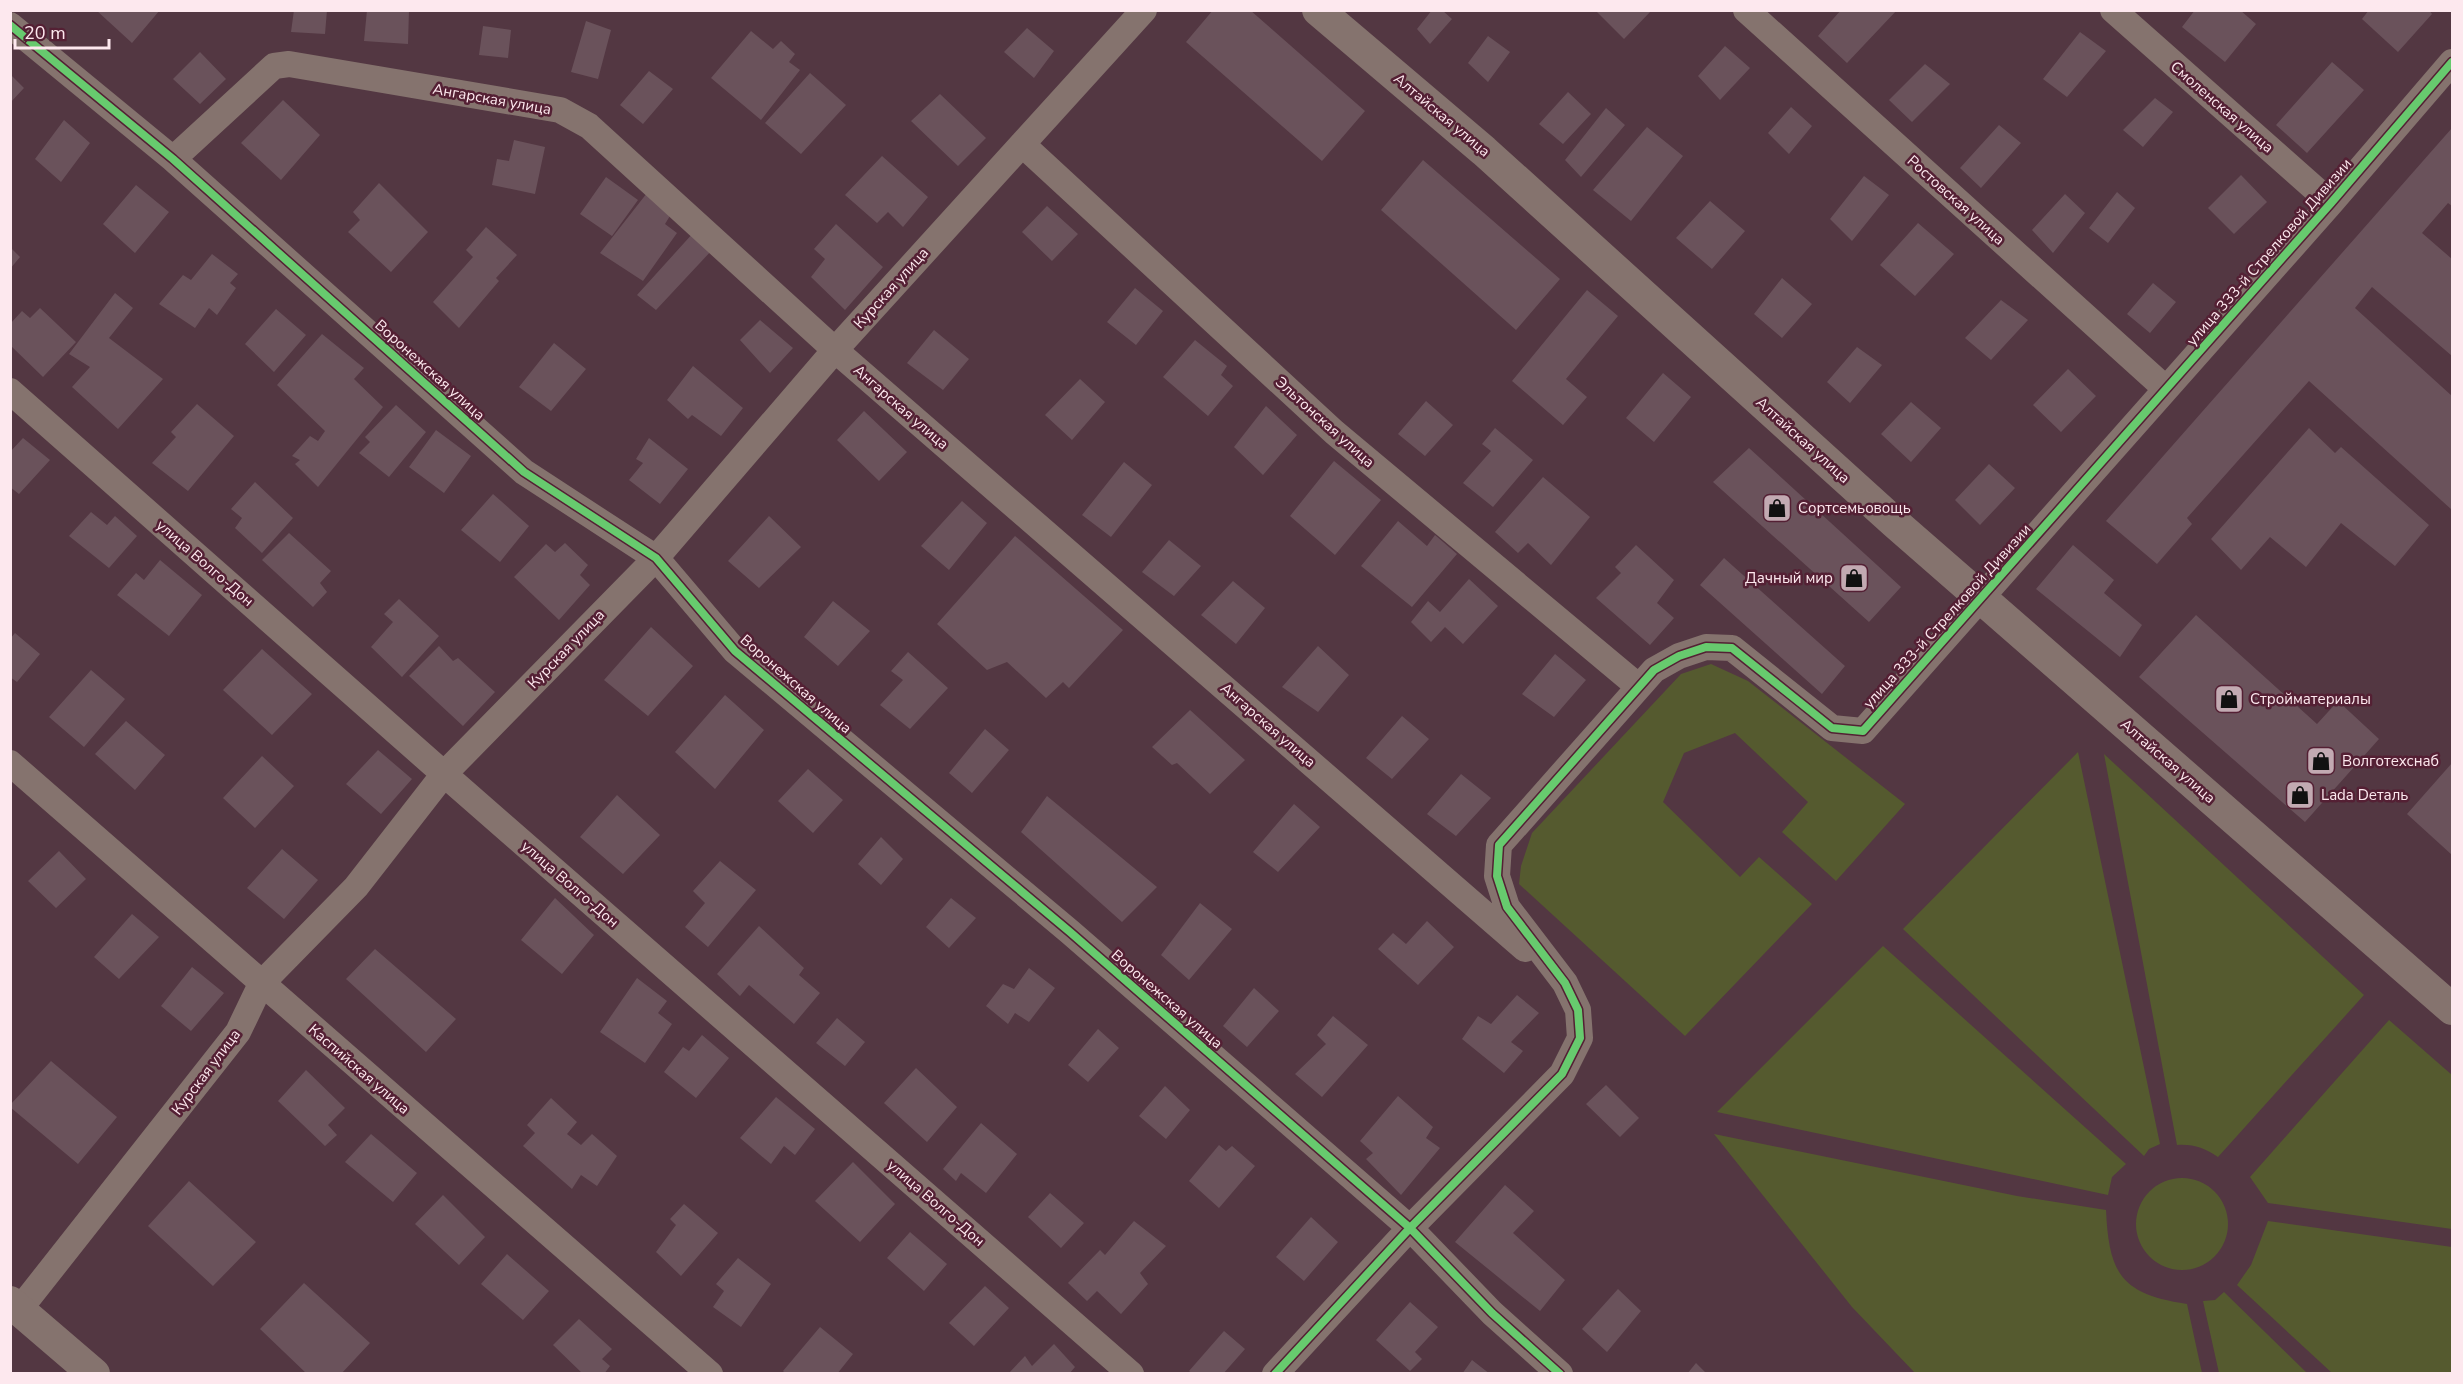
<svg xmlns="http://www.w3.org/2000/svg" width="2463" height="1384" viewBox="0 0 2463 1384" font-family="'Nunito Sans',sans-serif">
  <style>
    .green { fill: #555a2f }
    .building { fill: #6a525b }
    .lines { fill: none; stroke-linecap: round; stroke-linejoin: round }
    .minor { stroke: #85736e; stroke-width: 26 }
    .tertiary { stroke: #85736e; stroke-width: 32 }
    .cycleway-casing { stroke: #542034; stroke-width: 11 }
    .cycleway { stroke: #67ca6e; stroke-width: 8 }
    .labels { text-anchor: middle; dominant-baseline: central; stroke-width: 5; stroke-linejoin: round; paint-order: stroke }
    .street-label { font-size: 15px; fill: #fde8ee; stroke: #542034 }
    .poi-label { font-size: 15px; fill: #fde8ee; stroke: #542034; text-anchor: start }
  </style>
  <rect width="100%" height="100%" fill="#533742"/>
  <path class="green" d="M1711,664L1748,681L1905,804L1836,881L1782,832L1808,802L1735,733L1684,753L1663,802L1740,877L1759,857L1812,904L1685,1036L1519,884L1521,866L1532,833L1681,674Z
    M2078,752L2160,1144L2149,1149L2144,1156L1903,929Z
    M2104,754L2364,995L2218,1157C2204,1148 2194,1144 2177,1145Z
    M1883,946L2126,1164L2112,1177L2108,1195L1717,1112Z
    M2389,1020L2452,1075V1229L2268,1203L2250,1177Z
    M1714,1134L2017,1196L2106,1210C2109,1274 2121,1294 2187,1304L2202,1373H1915L1852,1307Z
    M2136 1224a46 46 0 1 1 92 0a46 46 0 1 1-92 0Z
    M2268,1221L2452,1247V1373H2332L2237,1285L2251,1265Z
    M2224,1292L2307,1373H2219L2203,1301L2215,1300Z"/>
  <path class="building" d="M96,10H160L132,43Z
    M294,10H327L325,34L291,32Z
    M367,10H409L408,44L364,41Z
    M1213,10H1250L1365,111L1322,161L1186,42Z
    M1432,10H1442L1452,19L1430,44L1417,29Z
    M1595,10H1652L1624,39Z
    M1841,10H1897L1847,63L1818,36Z
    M2195,10H2240L2256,24L2225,62L2182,27Z
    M2369,10H2429L2432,14L2398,52L2362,19Z
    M586,21L611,30L598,79L571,72Z
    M483,26L511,30L508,58L479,55Z
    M1027,28L1054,51L1034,78L1004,52Z
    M751,31L773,49L781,41L795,54L789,62L800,70L761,120L711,78Z
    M2080,32L2106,51L2067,97L2043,79Z
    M1488,36L1510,52L1488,82L1468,63Z
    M1725,46L1750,68L1720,100L1698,76Z
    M200,52L226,79L200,104L173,79Z
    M2332,62L2364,90L2307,153L2276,125Z
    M1925,64L1950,84L1912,122L1889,100Z
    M649,71L673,89L643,124L620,105Z
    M810,73L846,105L801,154L765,123Z
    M10,74L24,88L10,103Z
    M1568,92L1591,114L1563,144L1539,124Z
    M940,94L986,138L958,166L911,121Z
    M2155,98L2173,112L2143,147L2123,130Z
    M283,100L320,135L281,180L241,143Z
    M1791,107L1812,126L1789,154L1768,133Z
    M1606,108L1625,125L1581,177L1565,160Z
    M64,120L90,143L61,182L35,159Z
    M1999,125L2021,143L1981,188L1960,168Z
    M1647,127L1683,156L1631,221L1593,190Z
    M2452,128V206L2448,203L2422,233L2452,259V356L2372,287L2355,308L2452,396V510L2309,381L2187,518L2192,524L2157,564L2106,521Z
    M514,140L545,147L535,194L492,185L497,159L509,161Z
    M882,156L928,197L903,227L888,212L877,223L845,195Z
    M1423,160L1560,279L1516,330L1381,210Z
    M2241,175L2267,202L2234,234L2208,208Z
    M1864,176L1889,195L1852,241L1830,219Z
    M606,177L638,200L612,236L580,214Z
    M379,183L428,232L391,272L348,232L360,220L353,212Z
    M136,185L169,212L135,253L103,224Z
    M2117,192L2135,208L2108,243L2089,228Z
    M647,193L673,211L665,224L677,233L643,281L600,253Z
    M2065,194L2085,213L2053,253L2032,230Z
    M1710,201L1745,231L1712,269L1676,238Z
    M1047,206L1078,234L1052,261L1022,232Z
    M1918,223L1954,254L1915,296L1880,265Z
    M836,224L883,267L845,310L811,277L825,259L814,249Z
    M486,227L517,255L496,278L499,281L459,328L433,302L473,257L466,250Z
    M694,232L713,249L656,310L637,295Z
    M10,247L20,257L10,269Z
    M212,254L238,274L230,283L236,288L217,315L209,308L195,328L159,304L183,275L191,280Z
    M1782,278L1812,304L1782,338L1754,314Z
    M2153,283L2176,302L2150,333L2127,314Z
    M1135,288L1163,311L1136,345L1107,322Z
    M1587,290L1618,316L1566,379L1587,397L1563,425L1512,381Z
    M115,293L133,308L109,338L163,379L118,429L72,387L90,367L69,354Z
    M2001,300L2028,320L1991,360L1965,338Z
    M40,308L76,342L43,377L10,345V324L22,311L30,318Z
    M276,309L306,335L274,372L245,344Z
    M760,320L793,348L770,373L740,340Z
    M934,330L969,359L943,390L907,363Z
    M322,334L364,368L354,379L383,407L318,487L295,464L300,460L292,456L310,436L318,441L325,431L277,385Z
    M1195,340L1227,366L1221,375L1233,386L1208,416L1163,377Z
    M554,343L586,369L551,411L519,387Z
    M1857,347L1882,365L1850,403L1827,382Z
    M693,366L743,408L721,436L692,415L688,419L667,400Z
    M2068,369L2096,396L2061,432L2033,405Z
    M1663,373L1691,397L1654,442L1626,418Z
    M1080,379L1105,402L1072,440L1045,415Z
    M1426,401L1453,425L1425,456L1398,434Z
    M1911,402L1941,428L1911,462L1881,434Z
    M197,404L234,436L188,491L152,463L176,437L171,432Z
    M396,405L426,432L389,477L359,453L370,442L365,437Z
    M1266,406L1297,435L1263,475L1234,447Z
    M864,411L907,452L879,481L837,440Z
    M1495,428L1533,460L1493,507L1463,483L1491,451L1482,444Z
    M2309,428L2335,453L2341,447L2429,525L2395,566L2341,523L2306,567L2270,537L2241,570L2211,539Z
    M436,430L471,456L444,493L409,467Z
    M23,438L50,460L19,494L10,487V452Z
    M649,438L688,469L660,504L629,480L643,463L636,459Z
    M1749,448L1901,587L1869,622L1713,482Z
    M1334,461L1381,500L1335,555L1290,516Z
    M1124,462L1152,485L1111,537L1082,515Z
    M1989,464L2015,488L1980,525L1955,500Z
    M1543,477L1590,517L1551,565L1528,543L1518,553L1495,532Z
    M255,482L293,518L262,553L235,528L242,518L231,509Z
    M493,494L529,526L500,562L461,530Z
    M962,501L987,523L949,570L921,546Z
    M91,512L107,525L115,516L137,536L109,568L69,536Z
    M769,516L801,547L759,588L728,561Z
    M1398,521L1427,546L1435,535L1457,554L1412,607L1361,566Z
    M289,533L331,571L320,583L327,592L313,607L262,560Z
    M1015,536L1123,630L1069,688L1063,682L1046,698L1007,662L987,670L937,624Z
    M1169,540L1201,566L1174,596L1142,572Z
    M565,543L588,565L580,575L590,585L559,620L514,577L546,544L555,552Z
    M1636,545L1674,580L1657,603L1674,618L1650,645L1596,598L1621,573L1615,567Z
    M2073,545L2114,580L2104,593L2142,625L2120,657L2036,589Z
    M1724,558L1845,666L1822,694L1700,585Z
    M160,560L202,595L169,636L117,595L136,573L144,580Z
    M1469,579L1498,606L1463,644L1445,627L1431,642L1411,622L1428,601L1440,612Z
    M1233,581L1265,608L1236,644L1201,615Z
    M399,599L439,636L402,677L371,647L393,622L384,614Z
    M833,601L870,631L838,666L804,637Z
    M2196,615L2317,724L2338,701L2379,739L2305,822L2139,677Z
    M651,627L693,666L648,716L604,680Z
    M15,633L40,654L17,682L10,677V639Z
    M439,646L453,661L458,658L495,692L463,726L409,676Z
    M1318,646L1349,675L1318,712L1282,687Z
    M262,649L312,694L272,735L223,690Z
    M908,652L948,688L910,729L880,705L903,680L891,671Z
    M1555,654L1586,680L1554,717L1522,694Z
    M91,670L125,699L84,747L49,717Z
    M725,695L764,730L715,789L675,752Z
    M1190,710L1245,760L1210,794L1177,763L1172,765L1152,747Z
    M1402,716L1429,739L1392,779L1366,758Z
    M126,721L165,755L135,790L95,754Z
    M985,729L1009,750L972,793L949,773Z
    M378,750L412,779L381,814L346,784Z
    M262,756L294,786L255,828L223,798Z
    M2452,763V855L2407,814Z
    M808,769L843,800L813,833L778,801Z
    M1461,774L1491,798L1456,836L1427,814Z
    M617,795L660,835L623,874L580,837Z
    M1047,796L1157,887L1122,922L1021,832Z
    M1294,804L1320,827L1278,872L1253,852Z
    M881,837L903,859L881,885L858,864Z
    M282,849L318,880L284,919L247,888Z
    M59,851L86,879L56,908L28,881Z
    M720,861L756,890L708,947L685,927L705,903L693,891Z
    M555,898L594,935L562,974L521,940Z
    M951,898L976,918L949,948L926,927Z
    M1200,903L1232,929L1189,980L1161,955Z
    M132,914L159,937L119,979L94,957Z
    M1427,921L1454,947L1418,985L1378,949L1393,933L1406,944Z
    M759,926L804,968L799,975L820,993L794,1024L749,985L740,996L717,974Z
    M375,949L456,1019L426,1052L346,979Z
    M192,967L224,993L191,1031L161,1006Z
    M1029,968L1055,988L1029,1022L1015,1013L1008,1024L986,1006L1003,984L1014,989Z
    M637,978L667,1001L658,1013L672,1024L645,1063L600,1032Z
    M1254,988L1279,1011L1247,1047L1223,1026Z
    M1517,995L1539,1013L1511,1042L1523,1051L1504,1073L1462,1039L1478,1016L1491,1024Z
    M1333,1016L1368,1045L1322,1097L1295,1074L1326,1044L1317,1035Z
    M837,1018L865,1042L845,1066L816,1043Z
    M1098,1029L1119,1048L1088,1082L1068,1065Z
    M702,1035L729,1058L696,1098L664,1072L683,1047L689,1051Z
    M51,1061L117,1117L78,1164L10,1107V1105Z
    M916,1068L957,1107L927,1142L884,1103Z
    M306,1070L345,1108L328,1125L337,1135L325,1146L278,1101Z
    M1606,1085L1639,1118L1620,1137L1586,1104Z
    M1165,1086L1190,1110L1166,1139L1139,1116Z
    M1398,1096L1433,1127L1426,1138L1440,1148L1401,1195L1366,1159L1373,1153L1360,1141Z
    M776,1097L815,1129L795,1155L784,1146L771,1164L740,1138Z
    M551,1098L577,1122L567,1134L581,1145L592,1134L617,1156L597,1186L581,1175L572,1189L523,1146L535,1133L527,1125Z
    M981,1123L1017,1154L986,1193L961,1173L956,1181L943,1169Z
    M371,1134L417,1173L393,1202L345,1162Z
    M1219,1145L1226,1151L1232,1146L1255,1166L1219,1208L1189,1181Z
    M853,1162L895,1204L860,1242L815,1201Z
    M189,1181L256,1242L213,1286L148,1226Z
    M1505,1185L1534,1211L1513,1233L1565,1280L1540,1311L1455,1242Z
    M1050,1193L1084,1223L1061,1248L1028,1217Z
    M443,1195L485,1237L459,1265L415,1224Z
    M684,1204L718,1233L681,1276L656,1252L676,1225L670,1219Z
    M1311,1217L1338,1242L1304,1281L1276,1257Z
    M1134,1221L1166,1246L1140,1273L1148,1284L1121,1314L1097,1291L1087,1301L1068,1283L1100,1250L1105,1255Z
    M910,1232L947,1264L924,1291L887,1258Z
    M507,1254L549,1291L523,1320L481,1284Z
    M738,1258L771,1284L741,1327L713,1307L724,1291L716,1284Z
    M304,1283L370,1343L341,1374H307L260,1329Z
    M985,1286L1009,1308L974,1346L949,1323Z
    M1618,1289L1641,1311L1607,1352L1582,1329Z
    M1410,1302L1438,1327L1415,1352L1422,1359L1410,1371L1376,1340Z
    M579,1319L612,1349L602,1359L610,1366L604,1374H583L553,1345Z
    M820,1327L853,1354L837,1374H786L783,1371Z
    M1224,1331L1245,1349L1223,1374H1193L1189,1371Z
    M1054,1344L1075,1367L1069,1374H1008L1025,1356L1032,1366Z
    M1472,1360L1490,1374H1462Z
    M1696,1363L1707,1374H1687Z"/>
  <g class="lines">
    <path class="minor" d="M1746,10L2166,389
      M2113,10L2331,203
      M10,25L173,159L524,472L656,558L735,651L1070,932L1410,1228L1492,1313L1560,1374
      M1022,144L1334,432L1639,687
      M173,159L274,66L289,64L560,110L589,126L835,350L1525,949
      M10,391L444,774L1131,1374
      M10,763L710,1374
      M19,1310L238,1032L261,984L356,887L444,774L656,558L835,350L1144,10
      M1275,1374L1410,1228L1562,1074L1580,1038L1578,1010L1565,983L1507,907L1497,876L1499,845L1654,670L1679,656L1706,647L1732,648L1832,728L1863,731L2331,203L2452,62"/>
    <path class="tertiary" d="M1318,10L1484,151L1895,523L2452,1009
      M10,1302L94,1374"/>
    <g class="cycleway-casing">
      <path id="cycleway" d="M10,25L173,159L524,472L656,558L735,651L1070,932L1410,1228L1492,1313L1560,1374
        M1275,1374L1410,1228L1562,1074L1580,1038L1578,1010L1565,983L1507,907L1497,876L1499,845L1654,670L1679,656L1706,647L1732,648L1832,728L1863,731L2331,203L2452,62"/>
    </g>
    <use href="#cycleway" class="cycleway"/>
  </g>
  <defs>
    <g id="shop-square" transform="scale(1.5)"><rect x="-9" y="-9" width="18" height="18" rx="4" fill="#c2aab2" stroke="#542034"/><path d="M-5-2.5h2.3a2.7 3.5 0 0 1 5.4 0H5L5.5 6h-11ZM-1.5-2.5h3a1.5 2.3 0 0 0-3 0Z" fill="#111"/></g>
  </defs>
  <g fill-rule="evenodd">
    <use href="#shop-square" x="1777" y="508"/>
    <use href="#shop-square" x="1854" y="578"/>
    <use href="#shop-square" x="2229" y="699"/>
    <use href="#shop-square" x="2321" y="761"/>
    <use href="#shop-square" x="2300" y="795"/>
  </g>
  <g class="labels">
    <g class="street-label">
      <text transform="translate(492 99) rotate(10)">Ангарская улица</text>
      <text transform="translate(2222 107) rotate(41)">Смоленская улица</text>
      <text transform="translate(1442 115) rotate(40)">Алтайская улица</text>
      <text transform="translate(1956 200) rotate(42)">Ростовская улица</text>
      <text transform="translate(2269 252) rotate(-49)">улица 333-й Стрелковой Дивизии</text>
      <text transform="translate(891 288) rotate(-48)">Курская улица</text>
      <text transform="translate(430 370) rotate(42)">Воронежская улица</text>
      <text transform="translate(901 407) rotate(41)">Ангарская улица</text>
      <text transform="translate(1325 422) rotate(42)">Эльтонская улица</text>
      <text transform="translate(1803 440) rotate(42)">Алтайская улица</text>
      <text transform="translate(205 563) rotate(41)">улица Волго-Дон</text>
      <text transform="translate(1947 616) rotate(-48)">улица 333-й Стрелковой Дивизии</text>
      <text transform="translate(566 649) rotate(-46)">Курская улица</text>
      <text transform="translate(796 684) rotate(41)">Воронежская улица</text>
      <text transform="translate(1268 725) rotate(41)">Ангарская улица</text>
      <text transform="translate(2168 761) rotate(41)">Алтайская улица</text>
      <text transform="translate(570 884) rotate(41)">улица Волго-Дон</text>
      <text transform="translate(1167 999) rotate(41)">Воронежская улица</text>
      <text transform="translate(359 1069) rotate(41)">Каспийская улица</text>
      <text transform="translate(206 1072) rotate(-53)">Курская улица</text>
      <text transform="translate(936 1203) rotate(41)">улица Волго-Дон</text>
    </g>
    <g class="poi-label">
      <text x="1798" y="508">Сортсемьовощь</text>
      <text x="1833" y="578" text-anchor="end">Дачный мир</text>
      <text x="2250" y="699">Стройматериалы</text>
      <text x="2342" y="761">Волготехснаб</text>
      <text x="2321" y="795">Lada Dеталь</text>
    </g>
  </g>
  <rect width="2463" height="1384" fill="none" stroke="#fde8ee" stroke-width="24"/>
  <path d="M15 39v9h94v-9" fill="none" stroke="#fde8ee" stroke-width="3"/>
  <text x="24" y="39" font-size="18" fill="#fde8ee" stroke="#542034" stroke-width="4.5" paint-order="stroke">20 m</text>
</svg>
